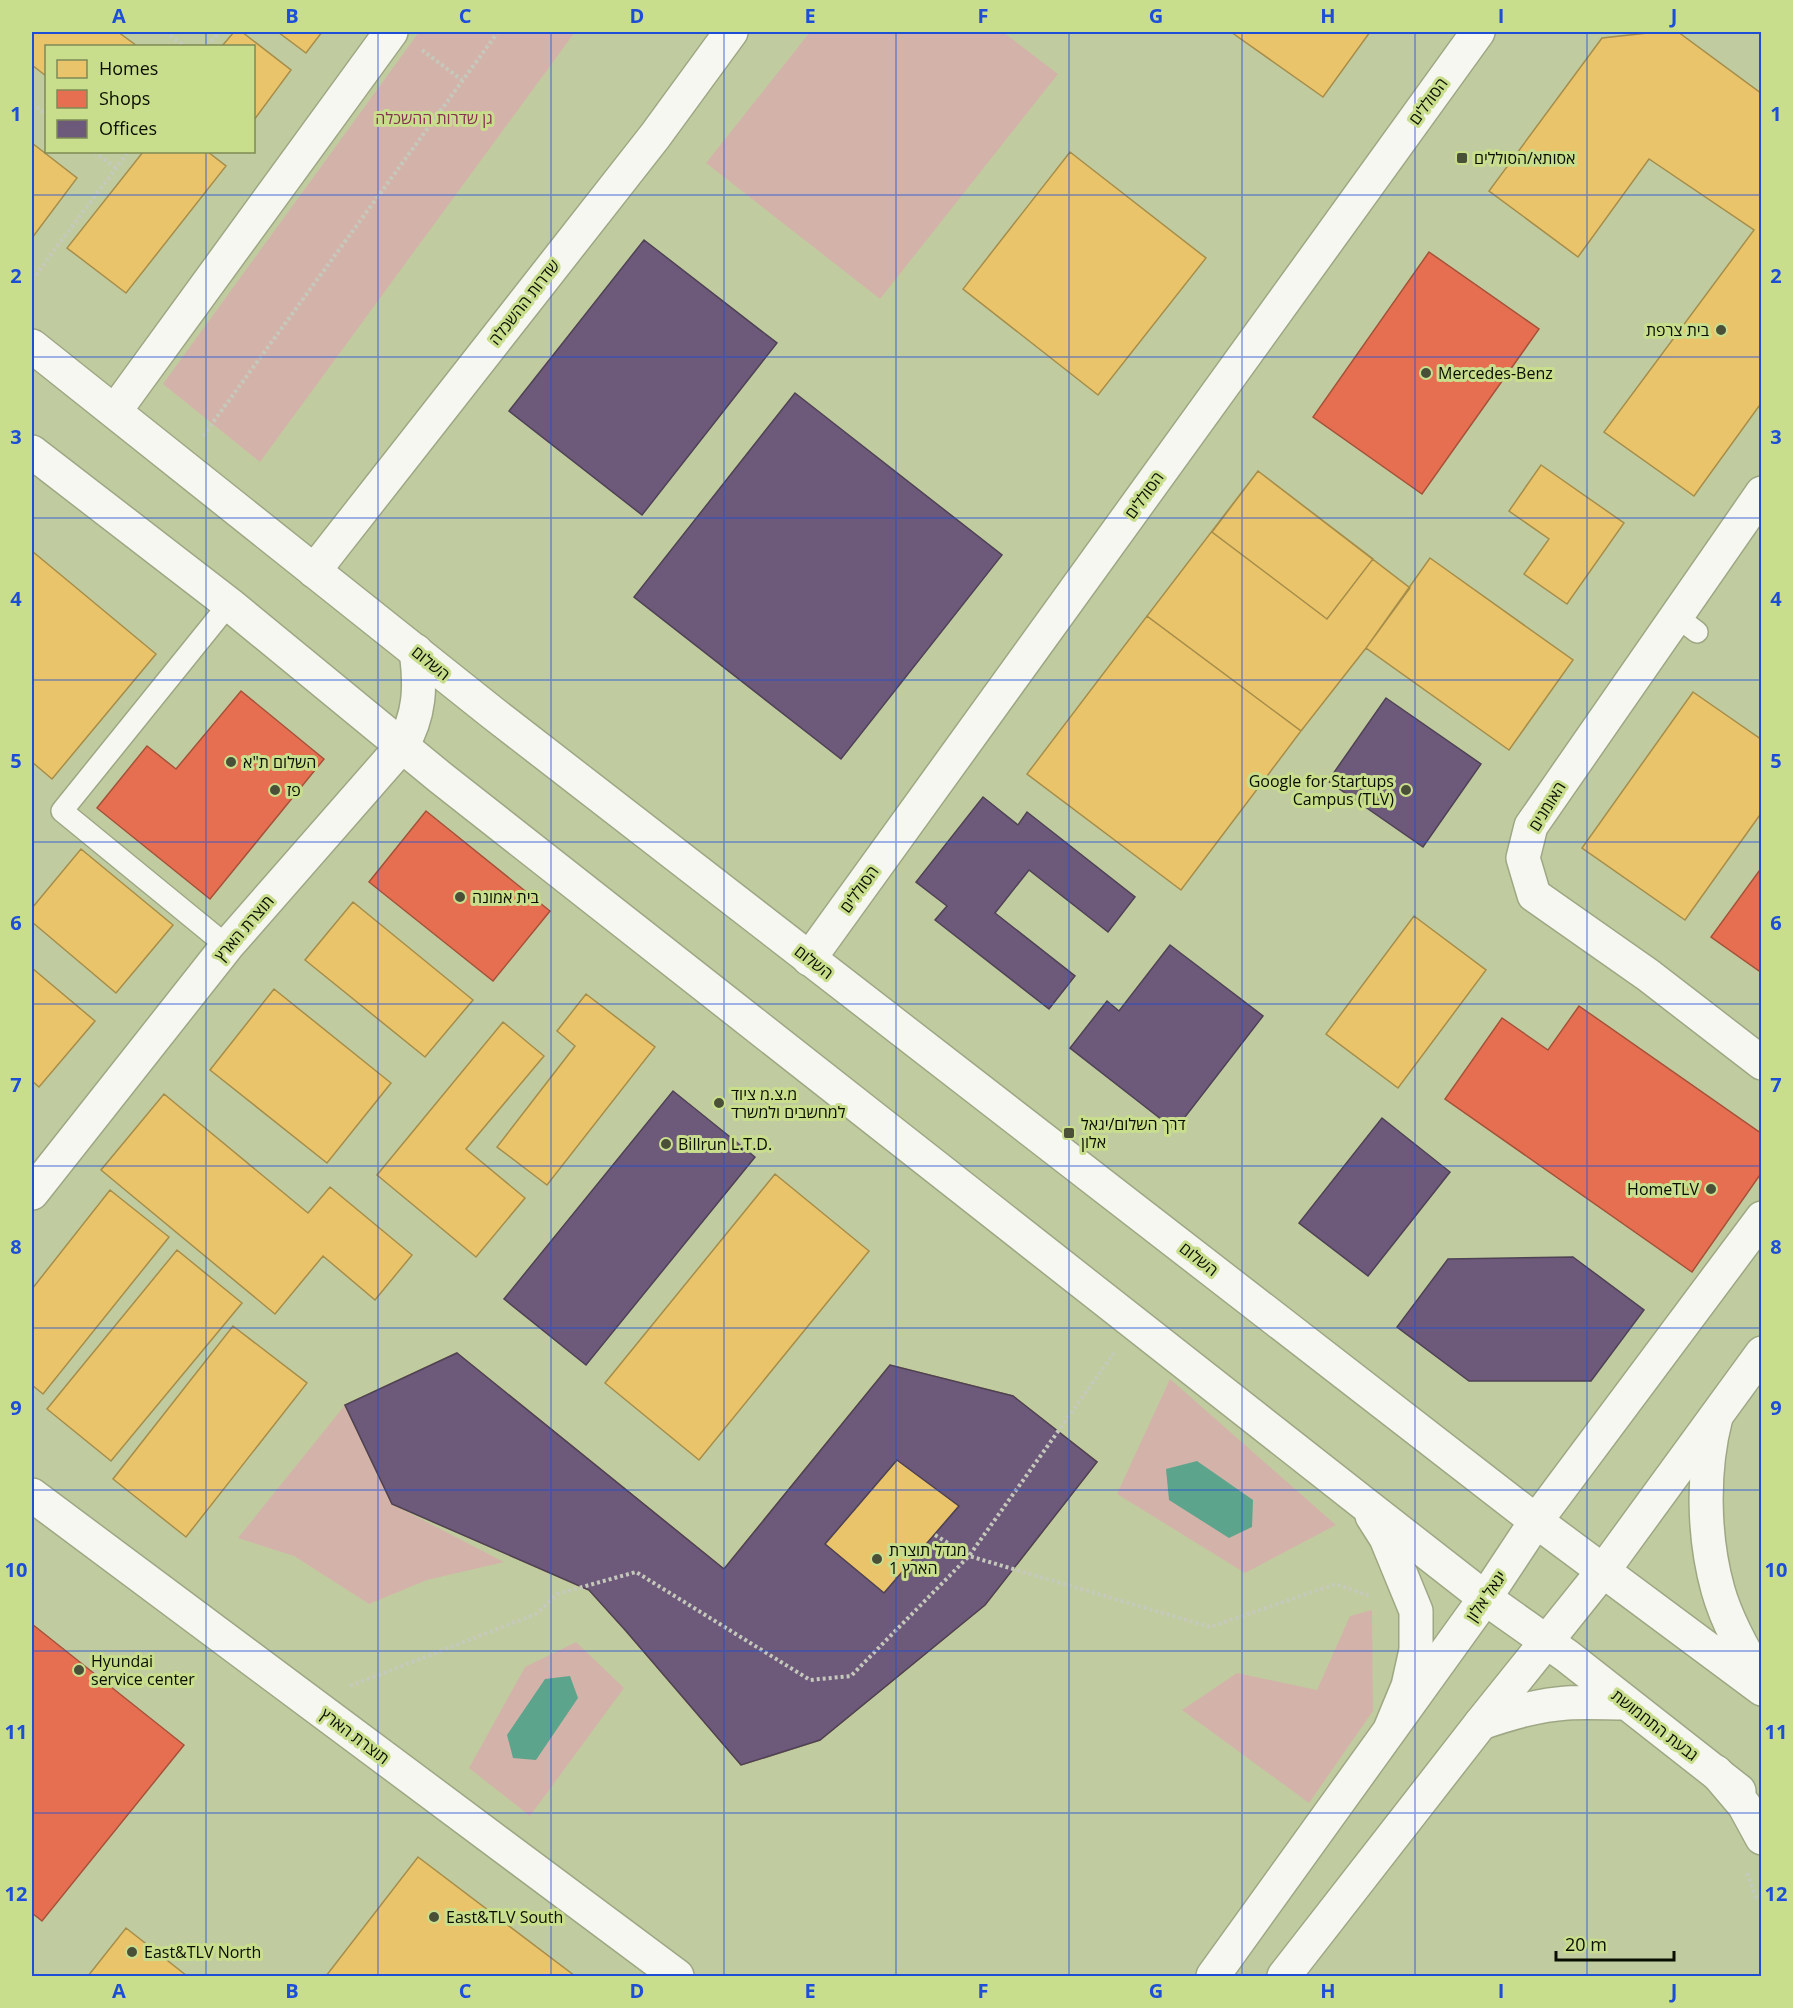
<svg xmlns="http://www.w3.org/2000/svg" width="1793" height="2008" viewBox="0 0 1793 2008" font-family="'Open Sans',Heebo,sans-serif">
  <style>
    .green { fill: #d3b3a9 }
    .water { fill: #5da48c }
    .homes { fill: #e9c46a; stroke: #a68d4a; stroke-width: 1.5 }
    .shops { fill: #e76f51; stroke: #a55239; stroke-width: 1.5 }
    .offices { fill: #6d597a; stroke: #4f4255; stroke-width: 1.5; fill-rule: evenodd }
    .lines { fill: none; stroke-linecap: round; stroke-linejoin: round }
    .service-casing { stroke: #9ea784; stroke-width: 24 }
    .minor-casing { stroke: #9ea784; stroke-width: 36 }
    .tertiary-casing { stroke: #9ea784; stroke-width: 36 }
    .secondary-casing { stroke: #9ea784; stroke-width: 36 }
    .motorway-casing { stroke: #9ea784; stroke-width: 36 }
    .path { stroke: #c5c9bb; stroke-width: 4; stroke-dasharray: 3 3; stroke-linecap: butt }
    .service { stroke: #f6f7f1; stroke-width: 21 }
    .minor { stroke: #f6f7f1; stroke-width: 33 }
    .tertiary { stroke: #f6f7f1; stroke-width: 33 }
    .secondary { stroke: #f6f7f1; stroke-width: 33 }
    .motorway { stroke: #f6f7f1; stroke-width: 33 }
    .grid { fill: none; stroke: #1d4ed8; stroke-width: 1.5; stroke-opacity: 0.55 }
    .poi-dot { fill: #4a5038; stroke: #c9de8d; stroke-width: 2 }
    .labels { text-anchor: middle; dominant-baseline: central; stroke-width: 6; stroke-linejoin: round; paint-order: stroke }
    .street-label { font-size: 16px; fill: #0a0e00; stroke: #c9de8d }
    .park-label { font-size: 16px; fill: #873151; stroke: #c9de8d }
    .poi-label { font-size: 16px; fill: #0a0e00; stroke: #c9de8d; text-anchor: start }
    .neatline { fill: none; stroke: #1d4ed8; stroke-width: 2 }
    .grid-label { font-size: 20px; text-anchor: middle; font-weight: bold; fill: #1d4ed8 }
  </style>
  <rect width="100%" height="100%" fill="#c0cc9f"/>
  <path class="green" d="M419,32H575L260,462L163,384Z
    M810,32H1003L1058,74L880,299L706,163Z
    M1170,1379L1336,1525L1245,1573L1117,1494Z
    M345,1405L392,1504L504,1562L427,1580L369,1604L294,1556L238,1538Z
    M1372,1610L1373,1711L1309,1803L1182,1710L1237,1673L1317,1690L1350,1616Z
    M576,1642L624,1688L530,1816L469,1768L525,1667Z"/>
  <path class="water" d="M1197,1461L1253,1500L1252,1527L1229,1538L1169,1500L1166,1469Z
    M570,1676L578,1698L536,1760L513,1758L507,1735L545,1679Z"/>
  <path class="homes" d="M32,32H118L137,46H46V76L32,65Z
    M234,32H242L291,70L254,120V46H222Z
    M278,32H322L306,53Z
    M1231,32H1370L1323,97Z
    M1657,32H1678L1762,94V402L1694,496L1604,432L1754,230L1649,159L1578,257L1489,191L1602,38Z
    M32,143L77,178L32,238Z
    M143,152H208L226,166L126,293L67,248Z
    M1070,152L1206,258L1098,395L963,289Z
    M1541,465L1624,523L1567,604L1524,574L1549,539L1509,511Z
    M1258,471L1410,588L1366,648L1301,731L1147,616Z
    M1258,471L1373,559L1327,619L1212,532Z
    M32,551L156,654L52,779L32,762Z
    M1430,558L1573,660L1509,750L1366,648Z
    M1147,616L1301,731L1181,890L1027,774Z
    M1693,692L1762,740V812L1685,920L1582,848Z
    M81,849L173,925L116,993L32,922V908Z
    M353,902L473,1000L425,1057L305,960Z
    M1414,916L1486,970L1398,1088L1326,1034Z
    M32,968L95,1021L39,1087L32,1081Z
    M274,989L391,1083L327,1163L210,1070Z
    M586,994L655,1047L547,1185L497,1147L575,1046L557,1031Z
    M503,1022L544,1056L466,1149L525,1198L476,1257L377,1175Z
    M164,1094L308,1213L330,1187L412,1255L375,1300L323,1256L275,1314L101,1170Z
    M775,1174L869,1251L699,1460L605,1383Z
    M110,1190L169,1237L43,1394L32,1385V1289Z
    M177,1250L242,1303L111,1461L47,1409Z
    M233,1326L307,1383L186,1537L113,1479Z
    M457,1353L724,1569L890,1365L1013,1396L1097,1462L985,1605L820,1740L741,1765L626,1631L589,1590L392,1504L345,1405Z
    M897,1460L959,1506L884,1593L825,1544Z
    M418,1857L575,1976H326Z
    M126,1928L187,1976H88Z"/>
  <path class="shops" d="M1429,252L1539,329L1422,494L1313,417Z
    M241,691L324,759L210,899L97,808L147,746L176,769Z
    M426,811L550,911L493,981L369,882Z
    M1762,867V973L1711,937Z
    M1579,1006L1762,1134V1172L1692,1272L1445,1099L1502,1018L1548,1050Z
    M32,1624L184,1745L42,1921L32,1913Z"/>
  <path class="offices" d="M644,240L777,343L642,515L509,411Z
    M795,393L1002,555L841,759L634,597Z
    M1386,698L1481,764L1423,847L1328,781Z
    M983,797L1018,825L1027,812L1135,897L1108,932L1029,870L995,913L1075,976L1049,1009L935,920L947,906L916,882Z
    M1170,945L1263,1016L1175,1130L1070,1048L1107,1001L1119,1011Z
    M673,1091L755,1157L586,1365L504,1299Z
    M1382,1118L1450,1172L1368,1276L1299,1223Z
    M1573,1257L1644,1310L1591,1381H1469L1397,1327L1448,1259Z
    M457,1353L724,1569L890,1365L1013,1396L1097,1462L985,1605L820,1740L741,1765L626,1631L589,1590L392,1504L345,1405ZM897,1460L959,1506L884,1593L825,1544Z"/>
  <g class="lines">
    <g class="service-casing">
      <path id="service" d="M1676,616L1697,632
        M227,946L62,811L229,604"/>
    </g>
    <g class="minor-casing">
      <path id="minor" d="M115,411L391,32
        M1762,493L1531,826L1523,858L1534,895L1648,975L1762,1063
        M314,571L655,136L731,32
        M809,959L1478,32
        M32,1193L227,946L402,746C420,715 421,687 416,651
        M32,1495L677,1976"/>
    </g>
    <g class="tertiary-casing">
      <path id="tertiary" d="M1213,1976L1485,1598L1536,1521L1762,1218
        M1284,1976L1481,1723L1603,1571L1762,1353"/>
    </g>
    <g class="secondary-casing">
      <path id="secondary" d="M32,346L494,714L1536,1521L1762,1689
        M32,452L229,604L441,778L1362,1502L1485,1598L1567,1656L1739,1791
        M1716,1417C1702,1471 1703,1536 1718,1590C1727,1622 1744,1652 1762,1681
        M1372,1516L1386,1538L1416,1611V1650L1408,1686L1391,1727
        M1481,1723C1508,1714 1537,1705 1567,1703C1587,1702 1607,1703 1627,1703"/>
    </g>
    <g class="motorway-casing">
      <path id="motorway" d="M1716,1772L1744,1805L1762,1838"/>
    </g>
    <path class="path" d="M165,32L185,46
      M207,46L219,32
      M422,50L462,80
      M32,103L46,114
      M94,152L116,168
      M32,280L128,152
      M203,436L498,32
      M935,1535L969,1556L1210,1627L1336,1584L1370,1596
      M350,1686L536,1614L557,1594L636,1572L810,1680L851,1676L969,1556L1114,1353
      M1747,1873L1756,1898H1762"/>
    <use href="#service" class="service"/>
    <use href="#minor" class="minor"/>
    <use href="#tertiary" class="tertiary"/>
    <use href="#secondary" class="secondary"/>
    <use href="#motorway" class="motorway"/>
  </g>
  <path class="grid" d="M206,32V46M378,32V1976M551,32V1976M724,32V1976M896,32V1976M1069,32V1976M1242,32V1976M1415,32V1976M1587,32V1976M206,152V1976M32,195H1762M32,357H1762M32,518H1762M32,680H1762M32,842H1762M32,1004H1762M32,1166H1762M32,1328H1762M32,1490H1762M32,1651H1762M32,1813H1762"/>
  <g class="poi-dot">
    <rect x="1456" y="152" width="12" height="12" rx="3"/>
    <circle cx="1721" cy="330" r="6"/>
    <circle cx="1426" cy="373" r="6"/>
    <circle cx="231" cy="762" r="6"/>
    <circle cx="275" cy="790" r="6"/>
    <circle cx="1406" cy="790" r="6"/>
    <circle cx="460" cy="897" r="6"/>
    <circle cx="719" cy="1103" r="6"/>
    <rect x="1063" y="1127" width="12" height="12" rx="3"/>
    <circle cx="666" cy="1144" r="6"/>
    <circle cx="1711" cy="1189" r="6"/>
    <circle cx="877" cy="1559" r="6"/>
    <circle cx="79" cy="1670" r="6"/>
    <circle cx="434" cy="1917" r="6"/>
    <circle cx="132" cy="1952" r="6"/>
  </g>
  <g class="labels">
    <g class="street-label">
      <text transform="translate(1428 101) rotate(-54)">הסוללים</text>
      <text transform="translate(524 302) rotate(-52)">שדרות ההשכלה</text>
      <text transform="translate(1144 495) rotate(-54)">הסוללים</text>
      <text transform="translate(431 663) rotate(39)">השלום</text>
      <text transform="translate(1547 806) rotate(-58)">האומנים</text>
      <text transform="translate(859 889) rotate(-54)">הסוללים</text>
      <text transform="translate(244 928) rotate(-49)">תוצרת הארץ</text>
      <text transform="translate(814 962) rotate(38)">השלום</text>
      <text transform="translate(1199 1259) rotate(38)">השלום</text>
      <text transform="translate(1486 1596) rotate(-55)">יגאל אלון</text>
      <text transform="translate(1655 1725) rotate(38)">גבעת התחמושת</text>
      <text transform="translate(355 1736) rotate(37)">תוצרת הארץ</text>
    </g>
    <g class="park-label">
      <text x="434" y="118">גן שדרות ההשכלה</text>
    </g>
    <g class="poi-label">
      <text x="1474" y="158">אסותא/הסוללים</text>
      <text x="1709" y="330" text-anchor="end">בית צרפת</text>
      <text x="1438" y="373">Mercedes-Benz</text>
      <text x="243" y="762">השלום ת"א</text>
      <text x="1394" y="781" text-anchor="end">Google for Startups<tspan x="1394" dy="18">Campus (TLV)</tspan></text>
      <text x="287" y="790">פז</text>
      <text x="472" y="897">בית אמונה</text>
      <text x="731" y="1094">מ.צ.מ ציוד<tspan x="731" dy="18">למחשבים ולמשרד</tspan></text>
      <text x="1081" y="1124">דרך השלום/יגאל<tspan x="1081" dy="18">אלון</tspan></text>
      <text x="678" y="1144">Billrun L.T.D.</text>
      <text x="1699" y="1189" text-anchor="end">HomeTLV</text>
      <text x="889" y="1550">מגדל תוצרת<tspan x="889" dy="18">הארץ 1</tspan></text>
      <text x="91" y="1661">Hyundai<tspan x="91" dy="18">service center</tspan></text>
      <text x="446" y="1917">East&amp;TLV South</text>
      <text x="144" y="1952">East&amp;TLV North</text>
    </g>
  </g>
  <rect width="1793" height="2008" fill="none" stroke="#c9de8d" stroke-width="66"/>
  <rect x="45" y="45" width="210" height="108" fill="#c9de8d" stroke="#7d8b55" stroke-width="1.5"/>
  <rect x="57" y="60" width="30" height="18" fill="#e9c46a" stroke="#7d8b55" stroke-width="1.5"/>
  <text x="99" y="75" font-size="18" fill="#0a0e00">Homes</text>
  <rect x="57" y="90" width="30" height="18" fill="#e76f51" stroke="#7d8b55" stroke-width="1.5"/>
  <text x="99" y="105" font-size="18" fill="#0a0e00">Shops</text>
  <rect x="57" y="120" width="30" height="18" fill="#6d597a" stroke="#7d8b55" stroke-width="1.5"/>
  <text x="99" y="135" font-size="18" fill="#0a0e00">Offices</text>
  <path d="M1556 1951v9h118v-9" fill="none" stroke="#0a0e00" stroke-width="3"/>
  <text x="1565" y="1951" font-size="18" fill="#0a0e00" stroke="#c9de8d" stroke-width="4.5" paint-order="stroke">20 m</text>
  <rect x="33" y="33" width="1727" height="1942" class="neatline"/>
  <g class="grid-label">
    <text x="119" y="23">A</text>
    <text x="292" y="23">B</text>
    <text x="465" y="23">C</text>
    <text x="637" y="23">D</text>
    <text x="810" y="23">E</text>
    <text x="983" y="23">F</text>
    <text x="1156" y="23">G</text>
    <text x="1328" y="23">H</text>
    <text x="1501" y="23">I</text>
    <text x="1674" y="23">J</text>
    <text x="16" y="121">1</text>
    <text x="1776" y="121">1</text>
    <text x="16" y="283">2</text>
    <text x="1776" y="283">2</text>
    <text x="16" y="444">3</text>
    <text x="1776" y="444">3</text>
    <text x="16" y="606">4</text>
    <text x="1776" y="606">4</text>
    <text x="16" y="768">5</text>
    <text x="1776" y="768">5</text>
    <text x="16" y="930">6</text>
    <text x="1776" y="930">6</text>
    <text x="16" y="1092">7</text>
    <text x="1776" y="1092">7</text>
    <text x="16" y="1254">8</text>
    <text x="1776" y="1254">8</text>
    <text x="16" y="1415">9</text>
    <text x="1776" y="1415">9</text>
    <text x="16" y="1577">10</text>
    <text x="1776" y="1577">10</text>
    <text x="16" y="1739">11</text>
    <text x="1776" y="1739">11</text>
    <text x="16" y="1901">12</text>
    <text x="1776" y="1901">12</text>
    <text x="119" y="1998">A</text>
    <text x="292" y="1998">B</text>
    <text x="465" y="1998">C</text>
    <text x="637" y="1998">D</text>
    <text x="810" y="1998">E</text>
    <text x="983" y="1998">F</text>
    <text x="1156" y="1998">G</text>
    <text x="1328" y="1998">H</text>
    <text x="1501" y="1998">I</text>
    <text x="1674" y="1998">J</text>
  </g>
</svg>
